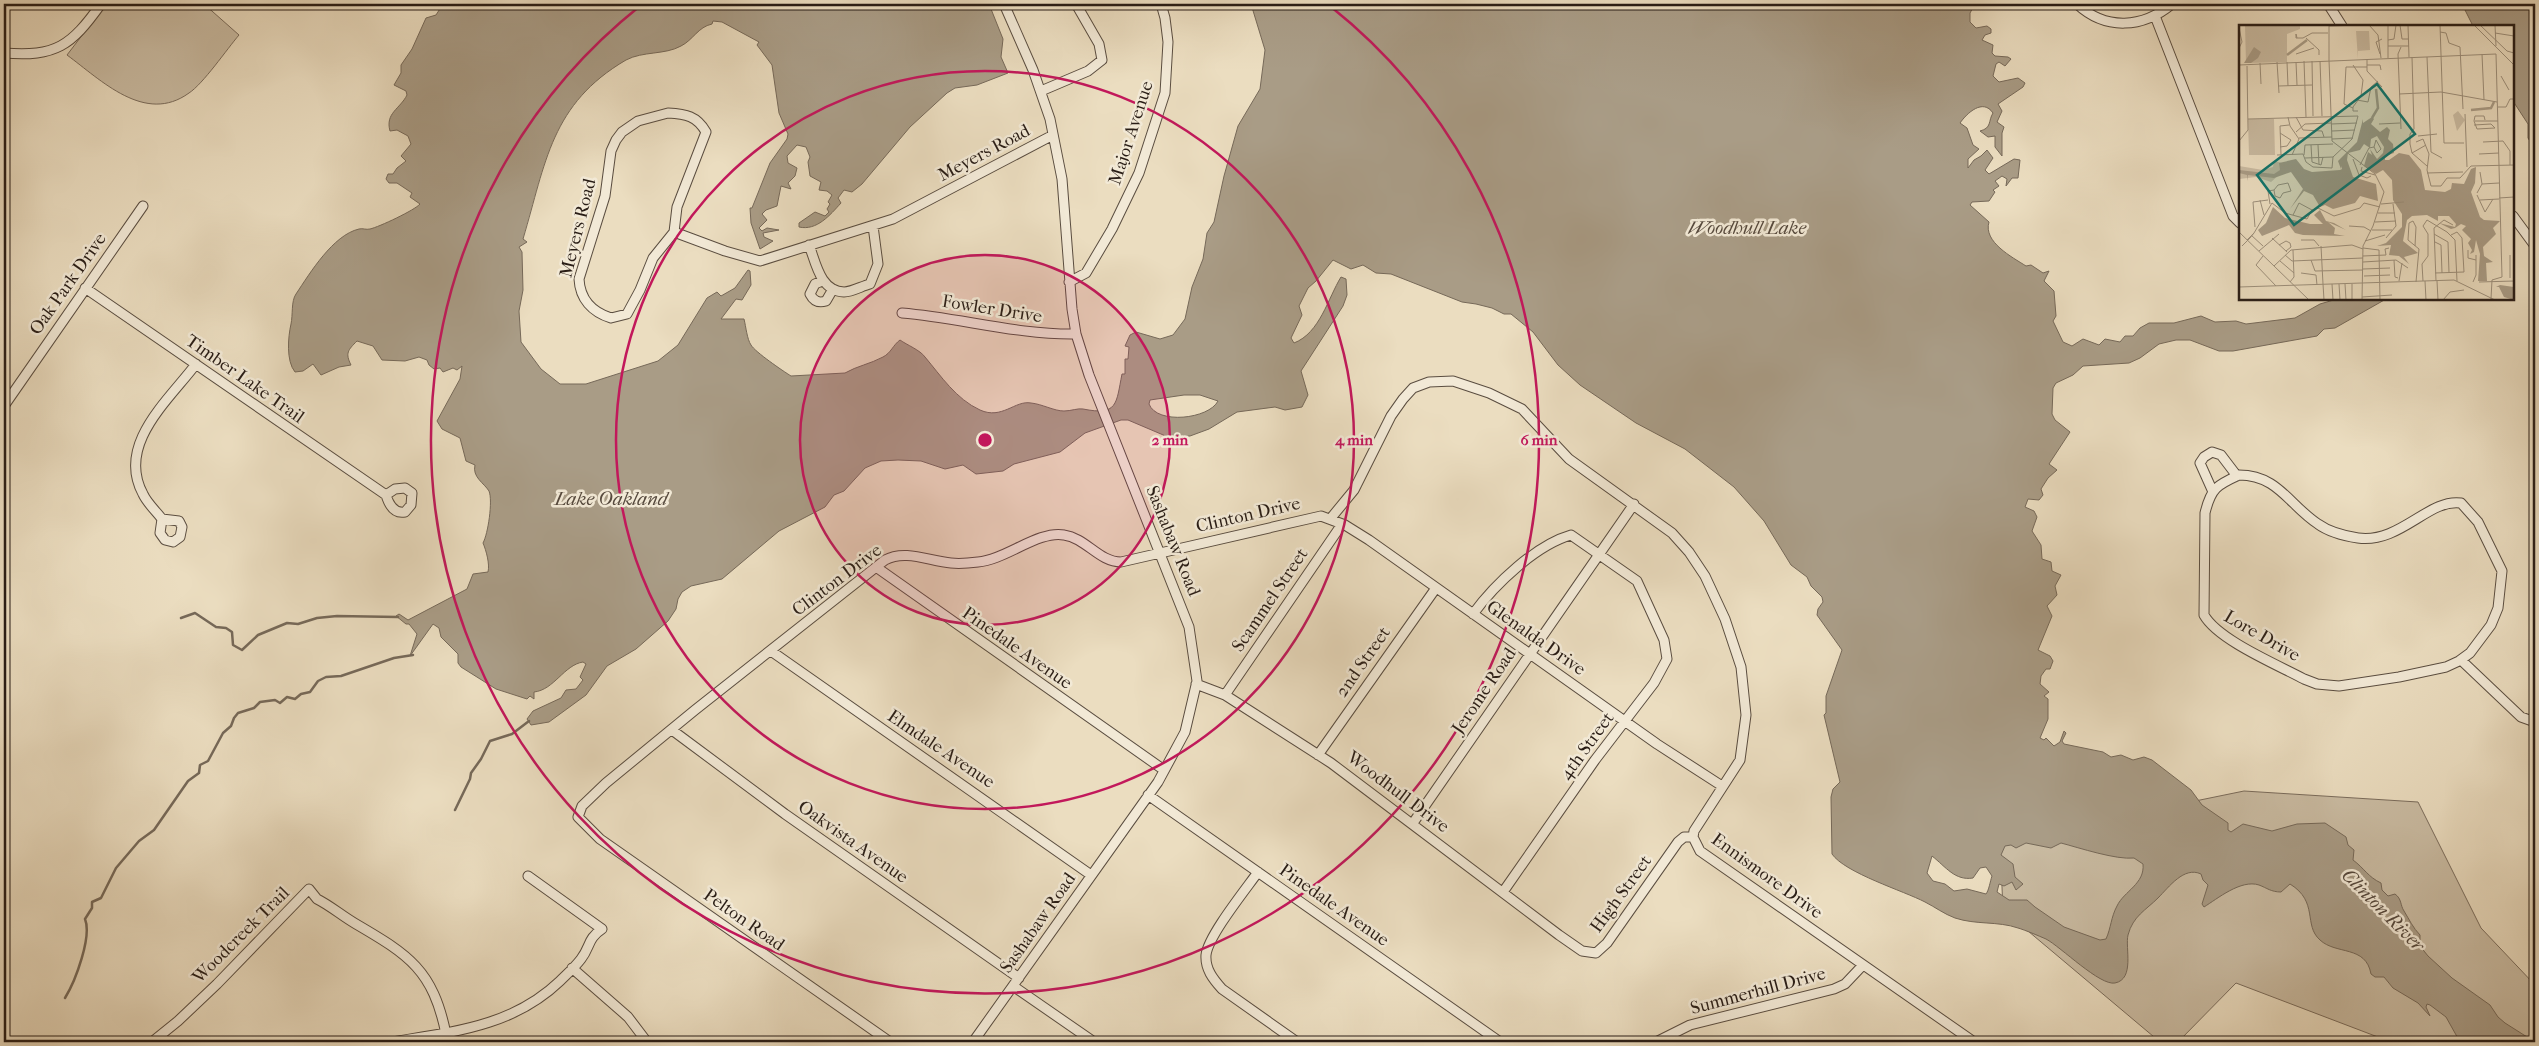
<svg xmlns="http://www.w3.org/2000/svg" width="2539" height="1046" viewBox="0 0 2539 1046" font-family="'IM FELL French Canon',serif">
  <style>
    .green { fill: #cabca3; stroke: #7a6c5c }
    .water { fill: #a99c86; stroke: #766959; fill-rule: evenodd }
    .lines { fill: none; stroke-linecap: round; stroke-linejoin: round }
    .stream { stroke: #766959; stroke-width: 2.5 }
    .minor-casing { stroke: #5a4d40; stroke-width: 11 }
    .minor { stroke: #f2e9d6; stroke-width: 9 }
    .ring { fill: none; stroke: #c2185b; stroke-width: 2.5 }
    .labels { text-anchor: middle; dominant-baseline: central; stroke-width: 5; stroke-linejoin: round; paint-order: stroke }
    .street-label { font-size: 18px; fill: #291d16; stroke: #f2e9d6 }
    .water-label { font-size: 19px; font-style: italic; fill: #56493d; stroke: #f2e9d6 }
    .inset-river { fill: none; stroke: #a99c86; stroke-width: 2.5 }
    .inset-road { fill: none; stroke: #9d907c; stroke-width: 1 }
    .view { fill: #0f766e; fill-opacity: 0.15; stroke: #0f766e; stroke-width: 2.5 }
    .inset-edge { fill: none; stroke: #291d16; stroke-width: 2.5 }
    .centre { fill: #c2185b; stroke: #f2e9d6; stroke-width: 2.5 }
    .ring-label { font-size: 15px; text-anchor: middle; font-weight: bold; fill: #c2185b; stroke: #f2e9d6; stroke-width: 5; stroke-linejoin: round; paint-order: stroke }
  </style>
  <rect width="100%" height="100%" fill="#ebddc0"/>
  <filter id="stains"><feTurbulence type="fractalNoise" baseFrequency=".004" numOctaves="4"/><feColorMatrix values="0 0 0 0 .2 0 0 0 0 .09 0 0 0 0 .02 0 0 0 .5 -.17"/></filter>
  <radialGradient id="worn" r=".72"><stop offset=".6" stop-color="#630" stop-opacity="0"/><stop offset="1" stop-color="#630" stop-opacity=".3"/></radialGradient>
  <path class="green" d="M106,4H204L239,35C227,49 203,84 189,93C145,125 101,80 67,55Z
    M2244,791L2418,802L2481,928L2535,985V1042H2391L2236,983L2178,1042H2160L2003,910L2000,841Z"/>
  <path class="water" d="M443,4H989L1003,39L1001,57L1008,73L977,85L955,88L947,93L910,127L862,184L852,192L844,190L838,198L841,203C830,215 817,231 799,227V223L815,212L825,216L829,212L827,209L830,204L828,202L832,195L827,191L819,190L821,182L810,176L808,162L810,157L806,147L797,145L787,156L788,163L797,168L795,176L788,183L791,189L781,186L777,206L766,210L762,214L767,220L759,228L762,231L767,228L779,230L763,233L764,237L773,241L760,249L751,223L750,208H752L770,163L787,139L788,134L779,113L772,65L757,45L759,42L722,22L713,21L712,24C698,27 693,40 681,46C665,55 643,51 626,60C551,104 546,162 523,239L527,242L519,247L522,252L523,290L519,311L521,342L541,369L560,384H586L658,361L678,345L707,298L717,292L721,296L735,288L748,270L750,271L751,285L742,300L736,299L721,319H744C746,327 747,339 751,345C755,352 783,371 791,376L845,373C857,366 870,364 883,357C891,353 893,345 900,340C907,345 920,350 925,357C941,376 956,399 980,410C1002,420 1015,400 1031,403C1042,404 1054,411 1064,411C1071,411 1078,408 1083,409C1118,416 1116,404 1122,374H1125V359H1128L1129,347L1125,346L1130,335L1136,332L1160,339L1173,335L1185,319L1192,287L1203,259L1207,233L1214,222L1224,176L1238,126L1260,89L1265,50L1251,4H1975L1970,13V22L1976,28L1987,26L1991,29V33L1985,35L1982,40L1993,45L1992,53L1995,56L2008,57L2011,59L2005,66L1999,62L1996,64L1993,76L1999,82L2018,78L2025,83L2023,87L1998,104L2002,111L1997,122L2004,127L2002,133V156L1995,147V136L1988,137L1980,131C1992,128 1988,121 1993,113C1983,98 1967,113 1960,123L1967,128L1973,145L1979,149L1968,159V168L1974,160L1981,156L1987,150L1993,158L1985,170L1989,174L2014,159L2020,160L2018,178H2012L2006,186L2007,179L2002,176L1995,181L1999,186L1993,190L1995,192L1989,201L1972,202L1970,205L1989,222C1983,242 2012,257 2026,266L2031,265L2043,273L2049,271L2044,281L2054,291L2056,316L2053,321L2063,342L2072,346L2083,339L2099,345L2105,339L2120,342L2125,336H2133L2140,328L2149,323H2174L2201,316L2215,322L2236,321L2246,324L2295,318L2320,304L2337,299H2386L2335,328L2324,329L2317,336L2233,351H2219L2190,340H2176L2159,344L2140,358L2129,363L2083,366L2073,375L2056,383L2053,388L2052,414L2055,420L2070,432L2049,464L2057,470L2048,478L2041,489L2043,495L2039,500L2028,499L2025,507L2034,511L2037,517L2032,531L2041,545L2042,559L2051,562L2052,571L2061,575L2055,586L2057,595L2047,606L2052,616L2038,650L2050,656L2053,661L2050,669H2046L2041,676L2040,684L2049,692L2044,696L2048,699V719L2040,738L2044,740L2046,738L2054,746L2060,742L2064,731L2066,733L2062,741L2064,744L2103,752L2111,757L2121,755L2133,760L2144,757L2152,760L2191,790L2202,805L2228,823V830L2231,832L2243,824L2272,831L2297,824L2325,823L2346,837L2348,845L2354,850L2353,860C2364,868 2368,877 2381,883L2382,890L2388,896L2395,894C2402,899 2400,905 2404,911C2409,919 2413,928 2420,935V946L2428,956L2452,978L2490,1005L2498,1017L2505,1023L2535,1042H2460L2446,1017L2430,1005L2427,1004L2426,1007L2430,1016L2418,1003L2393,988L2384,977H2375L2371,974C2366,945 2336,955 2320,940C2303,925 2319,902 2290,884L2281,892C2271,892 2267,888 2259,885C2241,879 2217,899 2204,907L2202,904L2208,885L2203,880L2201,874C2184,866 2169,887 2158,898C2146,910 2133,916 2128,935C2125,948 2135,979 2115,983C2100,986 2061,947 2046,939C2039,936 2025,930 2018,928C1998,921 1976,925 1955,918C1944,914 1935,907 1925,902C1904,891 1845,873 1832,854L1831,797L1833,789L1840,782L1824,715L1826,713V696L1842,650L1817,615L1818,609L1823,602L1822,597L1811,586L1807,577L1791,565L1764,521L1734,487L1685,449L1636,423L1580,385L1558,365L1533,332L1511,314H1504L1492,308L1476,304L1462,302L1391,274L1376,273L1363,265L1351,269L1333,260L1316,281L1308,288L1299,306L1302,315L1291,338L1294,343C1320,333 1328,298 1341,277L1346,279L1347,295L1343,306L1301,371L1308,395L1302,407L1285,410L1275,407L1237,412L1209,429L1190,436L1168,437L1128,420H1121L1085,433L1060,452L1014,464L1003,471L976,474L963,465L945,469L921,461L898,460L881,461L865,468L844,491L834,495L825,507L779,531L722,579L691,586L682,592L678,599L676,609L668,621L636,649L607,666L586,695L549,722L531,725L527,719L533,711L561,698L566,690L576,689L583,680L580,677L586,664L583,662C564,665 554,690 534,692V699L530,696L527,699L496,689L461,667L458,663V654L441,637L439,628L433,624L410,656L417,634L409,624H406L396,616L399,614L408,620L467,589L473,574L488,572C490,564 486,550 483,543C488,534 493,501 489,491C484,483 472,477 475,465L466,461L460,438L442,429L437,421L460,379L462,366L457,370L453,368L443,372L440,368L434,369L429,365L427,360L419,357L405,361L382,360L373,346L357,341C348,350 345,353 351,365L339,367L321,375L313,364L303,371L295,372C286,361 288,337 291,324C293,315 291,301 296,294C310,273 333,235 359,229C363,228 366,230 370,229C379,227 415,210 420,204L410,197L412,193L397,183H389L386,179L388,174H393L397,168L406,161L401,156L411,144L408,136L397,130L390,131C385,113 400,109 407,95L406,91L394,85L401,73V65L412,49L426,18L436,15ZM1184,395H1200L1218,401C1209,419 1157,425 1149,404L1150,400ZM2026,843L2051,848L2061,843C2080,848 2116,860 2134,858L2143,864C2145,884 2124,891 2117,906C2111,917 2111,928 2106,939L2100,940L2064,927L2035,907L2027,900H2009L1997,892L1999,884L2004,886L2012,882L2016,890L2023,884L2015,877L2013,864L2001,855L2005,846L2011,845L2016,848ZM1932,856C1946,867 1955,881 1973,878L1980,868L1986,867L1992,876C1990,882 1989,890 1986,894L1967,889L1954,891L1945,884L1933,881L1927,873Z
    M2462,4H2535V149L2528,138V124L2513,101V26H2473Z"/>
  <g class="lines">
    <path class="stream" d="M181,618L195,613L216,627L226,628L232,632L233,645L242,650L258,635L287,623L298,624L317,618L337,616L398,617
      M455,810L470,779L471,773L481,759L490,741L512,734L529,721
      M65,998C76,980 92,936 85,919L92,908V902L101,898L116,868L139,841L154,830L188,781L199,773L200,765L208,761L223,733L231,726L234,718L238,713L254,708L260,702L275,700L280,703L287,697L295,699L301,694L310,692L318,681L326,677L341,676L394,658L413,655"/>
    <g class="minor-casing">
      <path id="minor" d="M2077,4C2106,31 2143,28 2172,4
        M2328,4L2342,26
        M2155,16L2233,216L2240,223
        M4,53C56,57 71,46 101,4
        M1041,91L1088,71L1102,60L1099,44L1076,4
        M668,113C686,114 697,116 706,132L677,207L674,232L653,258L640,290L627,314L611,318C592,312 580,299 579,279L605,196L611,151L616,140L622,132L638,121Z
        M2513,216L2535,246
        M674,232L725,251L760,261L893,219L1053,135
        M809,245C816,263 820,291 844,292C852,292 862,286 870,284L878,264L873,226
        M822,281L815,284L810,294C814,302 819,303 826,301L833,289
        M1069,282L1086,273L1112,229L1139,173L1165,93L1168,42L1165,18L1161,4
        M85,288L386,495C389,505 394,514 405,512L411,505L412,493L405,488L395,489L386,495
        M902,313C961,318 1018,335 1076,334
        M4,406L143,206
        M2239,475C2278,475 2289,505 2318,524C2329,532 2345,536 2358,538C2400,544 2429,498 2461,503L2478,522L2502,571L2498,608L2491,625L2470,653L2459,661L2446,667L2399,677L2339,686L2317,684L2304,679C2278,665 2218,640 2204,615L2205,513C2211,488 2217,485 2239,475Z
        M2213,492L2200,463L2204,457L2212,452L2221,455L2237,476
        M1331,518L1354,490L1391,416L1403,399L1413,388L1429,382L1453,381L1489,393L1522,409L1569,459L1672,533L1689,552L1705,576L1725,619L1741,667L1746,715L1740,760L1694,831L1693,837L1700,851L1974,1042
        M162,519L179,521L182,527L180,537L173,542L165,540L160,533L162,519C156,511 147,503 143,494C116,444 169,400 196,364
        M876,567L1164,770
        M1473,614C1495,584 1536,545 1571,535L1637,581L1664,640L1667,659L1654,683L1595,760L1503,892
        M771,651L1091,875
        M2461,660L2521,717L2535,722
        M1196,684L1225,695L1331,763L1559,935L1582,951L1596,953L1607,943L1678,842L1684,837H1693
        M1225,695L1342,524
        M672,730L785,814L1019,978
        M1318,755L1436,588
        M1148,795L1500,1042
        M1413,823L1634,504
        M1258,872C1246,889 1208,936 1206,955C1205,969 1213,979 1222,989L1297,1042
        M572,968L628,1017L647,1042
        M1013,986L1094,1042
        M152,1042L178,1021L217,984L309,889L317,899C331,906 342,916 356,924C409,955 433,970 446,1034
        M391,1042C452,1032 512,1027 560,981C567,974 575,967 581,959C591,946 587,939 602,929L528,876
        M890,1042L600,839L578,817L582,806L606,783L695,710L885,560C905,549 929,561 951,563C960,564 970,563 978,562C1005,560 1039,530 1064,535C1086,538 1099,562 1121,562L1321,516L1345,525L1369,540L1657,744L1722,786
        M973,1042L1158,782L1185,732L1197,681L1189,627L1089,375L1076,334L1072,309L1062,179L1050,119L1033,70L1004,4
        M1656,1042L1690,1025L1834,989L1845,984L1863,965"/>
    </g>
    <use href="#minor" class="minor"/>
  </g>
  <circle cx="985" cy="440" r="185" fill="#c2185b" fill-opacity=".12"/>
  <g class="ring">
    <circle cx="985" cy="440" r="185"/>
    <circle cx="985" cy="440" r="369"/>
    <path d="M1330 6A554 554 0 1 1 640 6"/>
  </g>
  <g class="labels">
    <g class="street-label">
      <text transform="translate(1131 133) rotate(-72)">Major Avenue</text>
      <text transform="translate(984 153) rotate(-28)">Meyers Road</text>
      <text transform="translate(578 228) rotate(-76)">Meyers Road</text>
      <text transform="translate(68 284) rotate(-55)">Oak Park Drive</text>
      <text transform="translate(992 309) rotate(9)">Fowler Drive</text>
      <text transform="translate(245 379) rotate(35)">Timber Lake Trail</text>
      <text transform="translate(1248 515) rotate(-13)">Clinton Drive</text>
      <text transform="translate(1173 541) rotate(68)">Sashabaw Road</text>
      <text transform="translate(837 580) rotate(-37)">Clinton Drive</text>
      <text transform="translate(1270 600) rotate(-56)">Scammel Street</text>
      <text transform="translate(2262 636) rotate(30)">Lore Drive</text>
      <text transform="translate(1536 638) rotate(35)">Glenalda Drive</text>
      <text transform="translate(1017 648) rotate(35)">Pinedale Avenue</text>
      <text transform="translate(1363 662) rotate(-55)">2nd Street</text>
      <text transform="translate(1484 691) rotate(-56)">Jerome Road</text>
      <text transform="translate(1587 746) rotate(-54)">4th Street</text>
      <text transform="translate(941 749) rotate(34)">Elmdale Avenue</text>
      <text transform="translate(1398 792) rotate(37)">Woodhull Drive</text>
      <text transform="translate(853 842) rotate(35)">Oakvista Avenue</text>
      <text transform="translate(1767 876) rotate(36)">Ennismore Drive</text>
      <text transform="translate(1621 894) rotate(-54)">High Street</text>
      <text transform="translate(1334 905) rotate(35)">Pinedale Avenue</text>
      <text transform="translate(744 920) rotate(35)">Pelton Road</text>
      <text transform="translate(1038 923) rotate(-55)">Sashabaw Road</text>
      <text transform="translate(241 935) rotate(-45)">Woodcreek Trail</text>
      <text transform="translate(1758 991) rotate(-15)">Summerhill Drive</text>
    </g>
    <g class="water-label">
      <text x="1747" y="228">Woodhull Lake</text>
      <text x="611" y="499">Lake Oakland</text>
      <text transform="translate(2383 910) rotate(45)">Clinton River</text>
    </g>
  </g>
  <g transform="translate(2239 25)">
    <rect width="275" height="275" fill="#ebddc0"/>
    <path d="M6,0H61V4L48,9V37L7,38ZM117,6H130L131,25L119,26V34ZM219,86L226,95L218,106L214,90ZM9,94H35L36,130H10ZM35,136L51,140L32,157L17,152L0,154V141L24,145L34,142Z" fill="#cabca3"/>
    <path d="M15,22L22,27L19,33L12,38H5ZM133,92L135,94L132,99L141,107L148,102L151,105L149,114L154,119L155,128L146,131V135H150L160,128L170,130L182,145L186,165L206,167L212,164L213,158L225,159L232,144L237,142L236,158L232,167L241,192L245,195L261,196L254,203L257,209L244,222L245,231L254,237L247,238L248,256H239L241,229L237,215L235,227L231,229L233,225L229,218L232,214L223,205L227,201L222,199L216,203L212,204L200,198L216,202L217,199L210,191H199V196L188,190L173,191L168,195L164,216L179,228L165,232L170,239L160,231L150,230L152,220L138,221L147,218L163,202V189L154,175L153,155L144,145L137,149L125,141L129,127L133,130L131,124L138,134L144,128L145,122L138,111L132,114L131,123L125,119L121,125L109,128L108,135L114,152L137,159L139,176L121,171L116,178L94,184L86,180L81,182L74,170L65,166L51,184L64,164L52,147L35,153L9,150L8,156V150L0,148V145L35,149L41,145L40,138L57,134L65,144L73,147L101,145L103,144V141L102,144L99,136L118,117L124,94V98ZM34,182L46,193L71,199H84L75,190L81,185L87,196L95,198L107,205L114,213L107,205L89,197L96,203L95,209L106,211L64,210L56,208L50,200L23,211L19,205L27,198ZM261,260L275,262V275L265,272L260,262H257Z" fill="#a99c86"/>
    <path class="inset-river" d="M48,30L68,15M232,85L252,83L255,77M133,93L139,83L137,64"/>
    <path class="inset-road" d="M90,0V35M130,0L139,10L142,33M149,0V33M161,0L163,14H169M169,0L170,32M201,0L205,118H225M235,0L275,40M241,0L268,26L275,28M256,0L257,21M90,1L123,0M0,3L3,17L0,23M201,7L207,8L210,18L221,22L224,84M256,8L275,11M58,13L57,9V13H64L73,8H89M67,13L80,25V30M149,15L155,14L157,0M149,21H170M57,29L75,23M141,29L137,17L143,14M243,29L245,75M173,32L175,104L171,109V119L173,128L188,141M188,32L192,127L203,133M90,35L93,116L136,149L145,167L134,201L124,221L123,275M128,35V46L143,62M65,36L67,92M73,36L74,91M81,36L83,91M38,37L40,68M48,37L49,61M57,37L58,60M21,38L22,59M0,40L257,29M114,40L124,55L122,71L114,82V86H119M128,40H141L142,45M262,51L270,65M39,61L73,60M160,69L202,67L258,77M118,75L129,77L132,62L139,56M259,82H267L271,74H275M114,83L105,79L107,42H128M226,89L228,142M49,92L51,101L60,114L53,130M57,92L64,105L83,106L85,112M9,94L119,91L113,114L94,132L93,143L74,142L67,137L64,129L38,130M235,96L238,104L256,103L252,99M235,96L236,91H245L246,95M236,96H259M92,99L118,98M140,99L161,98M235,100L252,99M162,104L159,29L162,22M93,106L116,105M57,107L66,99L92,98M41,108L52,115L48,121L41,122M179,111L198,109M60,113L93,112M93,114L114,113M137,115L142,124L138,128L135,122ZM0,116L9,105L8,41M264,116L271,126V140M177,117L184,114L190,129L188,145L192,161H202L208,153H221L232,141M244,117L264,116M72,120L73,137L82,140L84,132M79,120L80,139M173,128L187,120M240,129L260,128M42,130L41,101L50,100M65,130L66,120L94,119M66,133L94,132M114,134L120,150L128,153L132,151M121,140L130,123L135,122M232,141L275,140M123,142L122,146L136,150M188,148L224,147M49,158L52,166L44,168L41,173L36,171L35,165L39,160ZM243,159L260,158M238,168L243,159L241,147M238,170L246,187L254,174M260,173L275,172M21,175L25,190M241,175L260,174M31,179L29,166L35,165M142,179L165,177M73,185L79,183L95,191L121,183L125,178L141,182M139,188H156M54,190L60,178L73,185M136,197L157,196M110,201L125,202L132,206M16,202L14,177L29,175M133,205H153M0,207L70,275M15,208L33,178L46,188L68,194L73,185M195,209L209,217L210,248M12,210L24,221M33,213L48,227M147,213L157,201L154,179M62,215H75L80,221M126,216L146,210M196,217L202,220L203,248M40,220L47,216L51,218L52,222L47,226M3,221L11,213L15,208L8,215M82,221L84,259M176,221L177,202L174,196L170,198L169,215L180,224L177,257M124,223L140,225L141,275M229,225V233L237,235M20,226L40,209M46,230L53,236L124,233M271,230V253M24,231L17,240L37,261M124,231L147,230L146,224L150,223M72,235L76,246L124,245M155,235L156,252L159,253M41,236L55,248M124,237L157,235L169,243M35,241L52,225L113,220L124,224M124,244L151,243M62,248L77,250L78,260M196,248L225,247L223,213L218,207L212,210M125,251L151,250M160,256L163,238M184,256L183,239L189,231V209L184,201L188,195L208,207L216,215L218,256M186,256L187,275M197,256L195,203L205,195L214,200M198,256L199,275M51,257L55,252L54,225M234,257L237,250V230M240,257L275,256M84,259L85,275M93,259L94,275M100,259L101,275M106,259L107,275M113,259V275M0,262L215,255L256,275M123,272L153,270M252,274L253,255L263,252L257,29M204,275L211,267L225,265"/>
    <path class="view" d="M138,59L176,109L55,200L18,150Z"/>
    <rect width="275" height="275" class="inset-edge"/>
  </g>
  <circle cx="985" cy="440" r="8" class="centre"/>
  <g class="ring-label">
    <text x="1170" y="445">2 min</text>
    <text x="1354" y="445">4 min</text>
    <text x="1539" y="445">6 min</text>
  </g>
  <rect width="2539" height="1046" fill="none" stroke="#ebddc0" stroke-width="20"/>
  <rect x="5" y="5" width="2529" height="1036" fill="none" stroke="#291d16" stroke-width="2.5"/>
  <rect x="10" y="10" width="2519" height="1026" fill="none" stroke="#291d16"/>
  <rect width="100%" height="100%" filter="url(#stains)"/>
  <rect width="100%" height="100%" fill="url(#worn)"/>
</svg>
